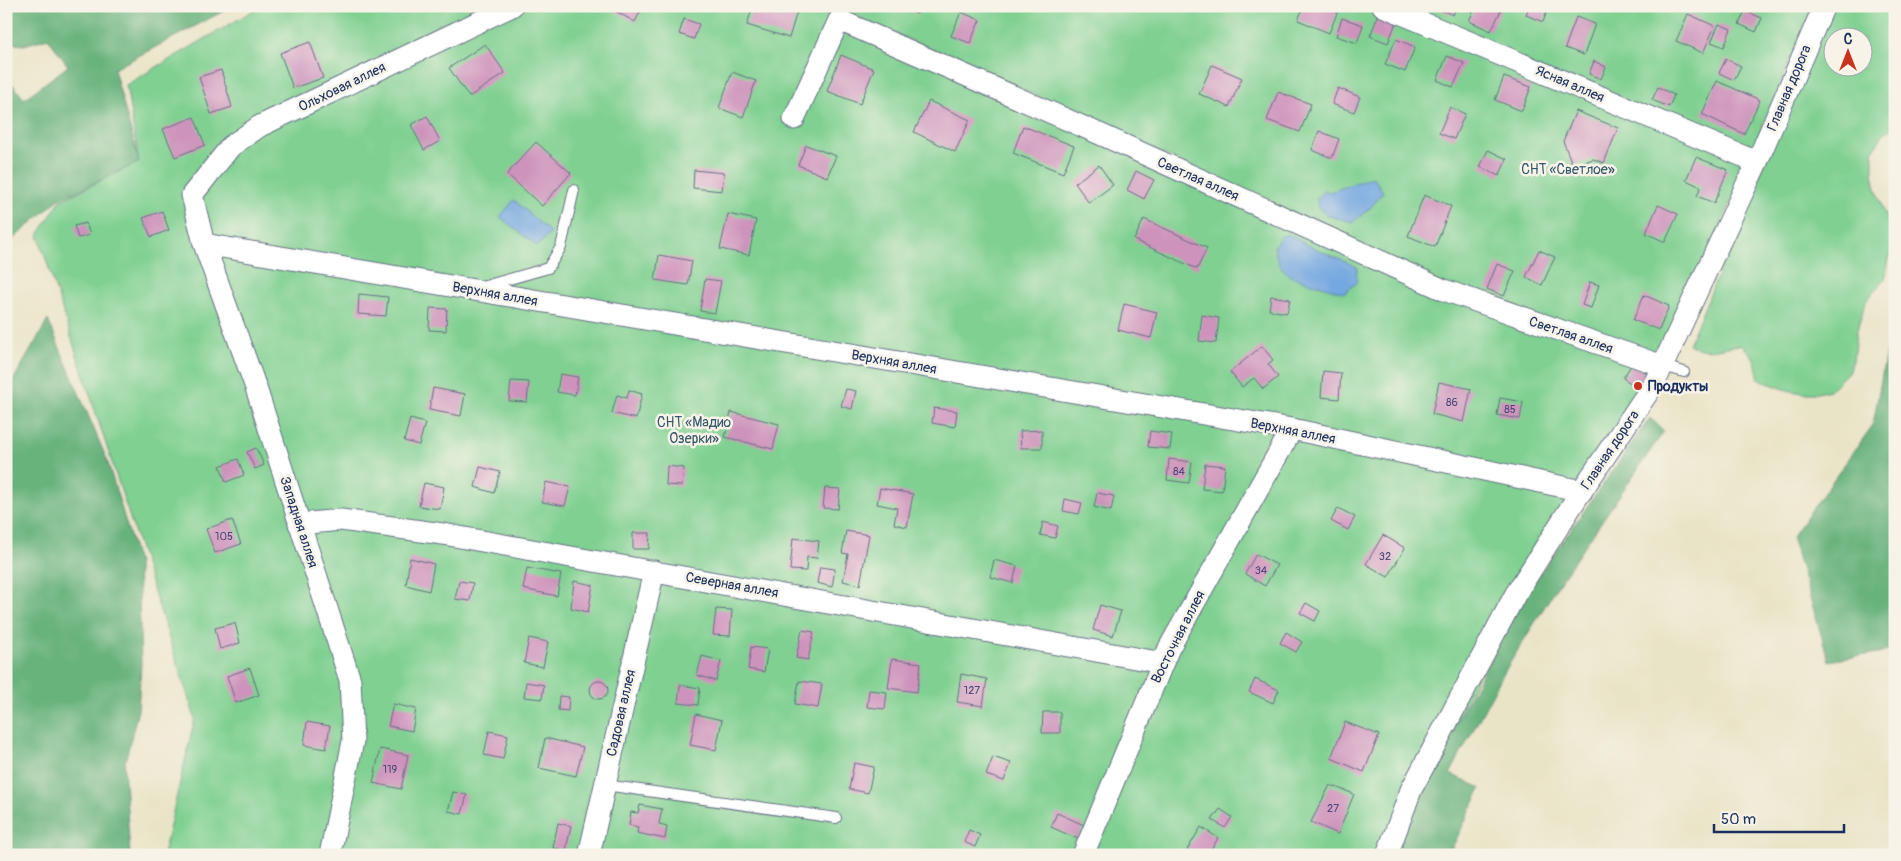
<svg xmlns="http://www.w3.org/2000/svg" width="1901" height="861" viewBox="0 0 1901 861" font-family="Pangolin,sans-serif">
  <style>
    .green { fill: #7fd091; stroke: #4d8078; fill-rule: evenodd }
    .forest { fill: #67b27b; stroke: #41706c }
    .water { fill: #74a7e0; stroke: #486b9f }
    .building { fill: #ce93bc }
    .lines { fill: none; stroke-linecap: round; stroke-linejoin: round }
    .lane-casing { stroke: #636e83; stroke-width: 12 }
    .street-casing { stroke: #636e83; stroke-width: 23 }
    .lane { stroke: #fff; stroke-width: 10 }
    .street { stroke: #fff; stroke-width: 21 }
    .poi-dot { fill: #c8321e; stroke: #f7f3e8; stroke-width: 2 }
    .labels { text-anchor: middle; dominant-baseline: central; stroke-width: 5; stroke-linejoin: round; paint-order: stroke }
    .number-label { font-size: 11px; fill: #484876 }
    .street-label { font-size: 14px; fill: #1b2f5e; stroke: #f7f3e8 }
    .park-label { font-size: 14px; fill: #34576b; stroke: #f7f3e8 }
    .poi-label { font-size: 14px; font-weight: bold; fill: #1b2f5e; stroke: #f7f3e8; text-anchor: start }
  </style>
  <rect width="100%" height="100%" fill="#f7f3e8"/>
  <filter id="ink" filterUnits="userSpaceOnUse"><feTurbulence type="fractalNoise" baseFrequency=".02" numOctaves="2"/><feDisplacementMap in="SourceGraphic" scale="10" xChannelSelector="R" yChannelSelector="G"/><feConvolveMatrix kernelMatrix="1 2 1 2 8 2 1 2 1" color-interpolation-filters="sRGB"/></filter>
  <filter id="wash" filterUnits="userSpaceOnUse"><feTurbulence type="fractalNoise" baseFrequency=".0096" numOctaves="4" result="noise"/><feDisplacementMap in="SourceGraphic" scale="20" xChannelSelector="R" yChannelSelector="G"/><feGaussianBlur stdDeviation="1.12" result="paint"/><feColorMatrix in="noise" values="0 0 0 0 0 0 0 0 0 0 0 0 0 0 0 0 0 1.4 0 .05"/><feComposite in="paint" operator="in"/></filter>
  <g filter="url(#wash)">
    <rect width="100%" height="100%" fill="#eae4c7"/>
    <path class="green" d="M261,6H809L1427,285L1108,127L832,6H1813L1655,382L1495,640L1392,855H163L195,718L38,235L60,201L139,162L126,85Z
      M1831,6H1895V126L1883,134L1873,152V173L1876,189L1892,234L1891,250L1885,279L1866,301L1856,333L1853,361L1848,372L1830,390L1817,393H1802L1787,390L1759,380C1756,364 1755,354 1740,345C1721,347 1706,355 1689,344ZM1834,38H1864V68H1834Z"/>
    <path class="forest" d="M6,6H233L114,69L139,162L58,200L6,245V76L24,99L68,66L48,38L24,45L15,44L6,25Z
      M1895,302V650L1829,661L1792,537L1873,425Z
      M48,320L107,460L138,563L141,664L138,710L124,766L130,855H6V384H11Z
      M1650,418L1664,431L1561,580L1503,674L1450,774L1481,788L1450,852L1446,855H1393L1419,793L1523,597Z"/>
    <path class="water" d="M1373,177L1383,192L1371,207L1353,222L1326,215L1318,207L1317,198L1324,190L1330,192Z
      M514,200L551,233L537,246L500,217Z
      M1289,234C1310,248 1334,256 1357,267L1356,283L1344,293L1290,276L1279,265L1274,247L1281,236Z"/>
    <g id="blocks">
      <path class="building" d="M611,6H643L635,22L610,8Z
        M753,6L798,8L789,38L747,25Z
        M899,6H920L917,14Z
        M1304,6H1340L1329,33L1298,20Z
        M1431,6H1457L1453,15Z
        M1476,6H1493L1501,10L1491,31L1469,21Z
        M1529,6H1549L1543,22L1526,15Z
        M1745,11L1762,18L1756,32L1739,24Z
        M961,12L980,20L970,43L951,36Z
        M1688,14L1715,26L1703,53L1676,41Z
        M1378,16L1396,23L1388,43L1370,36Z
        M1576,17L1595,24L1584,55L1565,48Z
        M1342,18L1363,25L1357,43L1336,36Z
        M684,19L699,24L694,39L679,34Z
        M1719,24L1731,29L1724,47L1711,42Z
        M1396,39L1415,47L1405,72L1385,64Z
        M310,42L323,78L293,88L280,53Z
        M485,44L505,73L469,97L449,68Z
        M841,55L874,69L860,104L827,91Z
        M1447,56L1464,63L1453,87L1437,80Z
        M1726,59L1741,66L1734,80L1719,73Z
        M1594,61L1606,67L1601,79L1589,74Z
        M1212,65L1242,78L1229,107L1199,94Z
        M221,70L232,107L211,114L199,77Z
        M732,72L756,81L743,117L719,108Z
        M1504,77L1531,87L1522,111L1495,100Z
        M1717,81L1760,100L1744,134L1702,114Z
        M1658,87L1674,95L1669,107L1652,100Z
        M1338,88L1360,97L1354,112L1332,104Z
        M1278,92L1311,104L1300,132L1267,120Z
        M929,101L970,120L955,152L914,132Z
        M1450,107L1465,114L1454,139L1439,133Z
        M1576,111L1618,128L1604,163L1593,159L1573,166L1563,141Z
        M427,116L440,141L424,150L411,125Z
        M194,117L205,145L175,157L163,129Z
        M1023,126L1074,146L1063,173L1013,153Z
        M1319,131L1339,139L1332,158L1312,150Z
        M536,142L571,173L542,206L507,174Z
        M806,145L836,156L827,177L798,165Z
        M1488,150L1507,159L1499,176L1480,167Z
        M1696,157L1728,170L1714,203L1697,196L1701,187L1686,180Z
        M1099,165L1113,185L1089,203L1075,183Z
        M694,170L724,173L722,191L693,188Z
        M1136,171L1154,180L1144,199L1127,190Z
        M1424,195L1451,206L1435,247L1408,236Z
        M1658,205L1678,214L1665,242L1646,233Z
        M162,211L169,230L151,237L143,218Z
        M728,214L756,220L749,255L720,249Z
        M1144,219L1207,248L1197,269L1134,240Z
        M86,223L90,235L78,238L74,226Z
        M1539,250L1555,257L1542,285L1526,277Z
        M659,255L692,261L688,285L655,280Z
        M1497,264L1515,271L1504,296L1487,289Z
        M705,279L721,281L715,313L700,311Z
        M1590,282L1599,285L1591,308L1582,305Z
        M359,294L388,297L386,316L358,314Z
        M1644,295L1669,306L1659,330L1633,320Z
        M1271,296L1290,299L1287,313L1269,310Z
        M1124,304L1157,312L1151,338L1118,330Z
        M430,308L447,309L446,331L429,330Z
        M1202,315L1219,318L1216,343L1199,341Z
        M1262,346L1273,360L1268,364L1278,377L1263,389L1254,378L1242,387L1230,372Z
        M1632,364L1653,377L1643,391L1623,378Z
        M1323,371L1341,373L1339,399L1321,397Z
        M560,374L578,377L575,395L557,392Z
        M511,381L529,382L527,402L509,401Z
        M1439,382L1471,389L1464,422L1432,414Z
        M433,388L465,394L461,416L429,410Z
        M846,389L856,391L852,409L841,406Z
        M629,390L642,394L636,419L612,413L617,395L627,398Z
        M1500,398L1523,402L1520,419L1497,415Z
        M934,408L957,411L955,427L932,423Z
        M731,412L779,424L773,449L725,437Z
        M410,419L425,423L419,445L404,441Z
        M1042,430V448H1021L1020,431Z
        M1150,431L1172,434L1170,449L1148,447Z
        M256,448L264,465L255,469L247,452Z
        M238,459L244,475L226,482L220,466Z
        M1169,459L1192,462L1189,483L1167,480Z
        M1205,464L1225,466L1222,491L1202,489Z
        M667,466L684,468L682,486L666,485Z
        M480,467L500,472L494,493L475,487Z
        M546,482L570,487L565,506L542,502Z
        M424,483L444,487L440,509L419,506Z
        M825,488L840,489L838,509L823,508Z
        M880,488L913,494L907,527L894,524L897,508L877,504Z
        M1097,493L1114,496L1111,511L1094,507Z
        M1065,499L1082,503L1079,514L1063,511Z
        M1338,508L1355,517L1348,530L1331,521Z
        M232,520L241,544L215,553L206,529Z
        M1043,522L1058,526L1055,538L1040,535Z
        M846,531L869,535L860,585L843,581L848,554L842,553Z
        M633,533H650L649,549H633Z
        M1383,535L1405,548L1388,577L1366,564Z
        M793,538L819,541L817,558L807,557L806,571L790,570Z
        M1256,554L1277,565L1265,586L1245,574Z
        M410,558L434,564L429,591L406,585Z
        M994,560L1017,566L1013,583L990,577Z
        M820,567L835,569L832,587L817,583Z
        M527,568L561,574L557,596L523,589Z
        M459,581L473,583L470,601L455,599Z
        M574,581L593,585L588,612L571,608Z
        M1306,603L1320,611L1315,621L1300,613Z
        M1100,605L1121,611L1113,636L1093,630Z
        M716,609L732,610L730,636L713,635Z
        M235,623L240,643L220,649L215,628Z
        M802,630L814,632L808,660L796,658Z
        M1286,632L1302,642L1296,652L1280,643Z
        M529,638L548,642L543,667L524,663Z
        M751,647L768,649L764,672L748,669Z
        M702,656L721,661L716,681L697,675Z
        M892,659L921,663L917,692L888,688Z
        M250,668L259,695L236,703L227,676Z
        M961,674L987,679L983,706L957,702Z
        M1255,679L1279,690L1273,703L1249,692Z
        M590 690a9 9 0 1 1 18 0a9 9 0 1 1-18 0Z
        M799,681L822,684L818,708L795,704Z
        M526,682L544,685L542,699L524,697Z
        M680,685L700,688L698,705L678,703Z
        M869,690L887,692L885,709L867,707Z
        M559,696L569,697L568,711L558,710Z
        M393,704L416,709L412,731L388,726Z
        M1043,712H1060V733H1042Z
        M696,714L722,720L716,750L690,745Z
        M307,722L330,726L326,749L304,745Z
        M1345,722L1379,735L1364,772L1331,758Z
        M489,731L508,735L503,759L484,755Z
        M545,738L583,747L576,776L539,768Z
        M380,749L408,755L401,789L373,783Z
        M993,757L1011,763L1004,781L986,775Z
        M854,763L874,767L868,793L849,789Z
        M1330,785L1354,794L1338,834L1311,822Z
        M453,792L467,795L462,814L448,811Z
        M640,805L662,809L659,824L667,826L665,839L637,833L638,827L629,825L631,812L638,813Z
        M1220,809L1232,817L1225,828L1212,820Z
        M1057,813L1084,825L1078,839L1051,827Z
        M558,823L571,826L566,850L553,848Z
        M1201,827L1218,838L1208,855H1195L1187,850Z
        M969,830L980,835L975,847L964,842Z"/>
    </g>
  </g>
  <g filter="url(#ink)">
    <use href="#blocks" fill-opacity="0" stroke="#636e83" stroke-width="1"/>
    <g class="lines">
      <g class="lane-casing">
        <path id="lane" d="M485,286L548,268L561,247L574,190
          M1663,366L1684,372
          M605,785L836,818"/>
      </g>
      <g class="street-casing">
        <path id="street" d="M1383,6L1757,162
          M794,119L839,20L1102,135L1444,290L1663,366
          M204,244L1292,429L1582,491
          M299,524L341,520L443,534L1163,663
          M330,855L353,741L350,680L256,388L204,244L192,195L231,146L260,126L512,6
          M589,855L654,571
          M1083,855L1169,648L1292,429
          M1387,855L1411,790L1515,595L1576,499L1655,382L1757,162L1824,6"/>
      </g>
      <use href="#lane" class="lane"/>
      <use href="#street" class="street"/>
    </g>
  </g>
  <circle class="poi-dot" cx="1638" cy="386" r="5"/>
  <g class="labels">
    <g class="number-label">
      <text x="1452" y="402">86</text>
      <text x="1510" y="409">85</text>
      <text x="1179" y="471">84</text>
      <text x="224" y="536">105</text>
      <text x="1385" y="556">32</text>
      <text x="1261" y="570">34</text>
      <text x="972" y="690">127</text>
      <text x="390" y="769">119</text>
      <text x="1333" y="808">27</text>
    </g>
    <g class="street-label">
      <text transform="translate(1570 84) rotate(23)">Ясная аллея</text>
      <text transform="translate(342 87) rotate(-26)">Ольховая аллея</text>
      <text transform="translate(1789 88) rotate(-67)">Главная дорога</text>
      <text transform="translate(1198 179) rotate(24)">Светлая аллея</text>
      <text transform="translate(495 294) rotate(10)">Верхняя аллея</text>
      <text transform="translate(1571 335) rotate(19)">Светлая аллея</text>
      <text transform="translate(894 362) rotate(10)">Верхняя аллея</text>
      <text transform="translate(1293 431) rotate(11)">Верхняя аллея</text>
      <text transform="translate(1610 450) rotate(-56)">Главная дорога</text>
      <text transform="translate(299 522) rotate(72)">Западная аллея</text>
      <text transform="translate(732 585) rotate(10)">Северная аллея</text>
      <text transform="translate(1178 637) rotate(-63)">Восточная аллея</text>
      <text transform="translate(621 713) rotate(-77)">Садовая аллея</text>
    </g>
    <g class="park-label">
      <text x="1568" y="169">СНТ «Светлое»</text>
      <text x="694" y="422">СНТ «Мадио<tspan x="694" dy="16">Озерки»</tspan></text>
    </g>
    <g class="poi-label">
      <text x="1648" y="386">Продукты</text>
    </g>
  </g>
  <rect width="1901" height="861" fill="none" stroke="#f7f3e8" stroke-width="25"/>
  <g transform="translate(1848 52)"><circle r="24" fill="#f7f3e8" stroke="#9fa5b1"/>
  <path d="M0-4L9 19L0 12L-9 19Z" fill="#c8321e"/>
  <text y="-8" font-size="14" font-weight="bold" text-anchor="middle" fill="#1b2f5e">С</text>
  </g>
  <path d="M1714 824v8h130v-8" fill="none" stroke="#1b2f5e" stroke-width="2.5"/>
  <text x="1721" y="824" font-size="15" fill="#1b2f5e" stroke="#f7f3e8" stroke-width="4" paint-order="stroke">50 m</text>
</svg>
